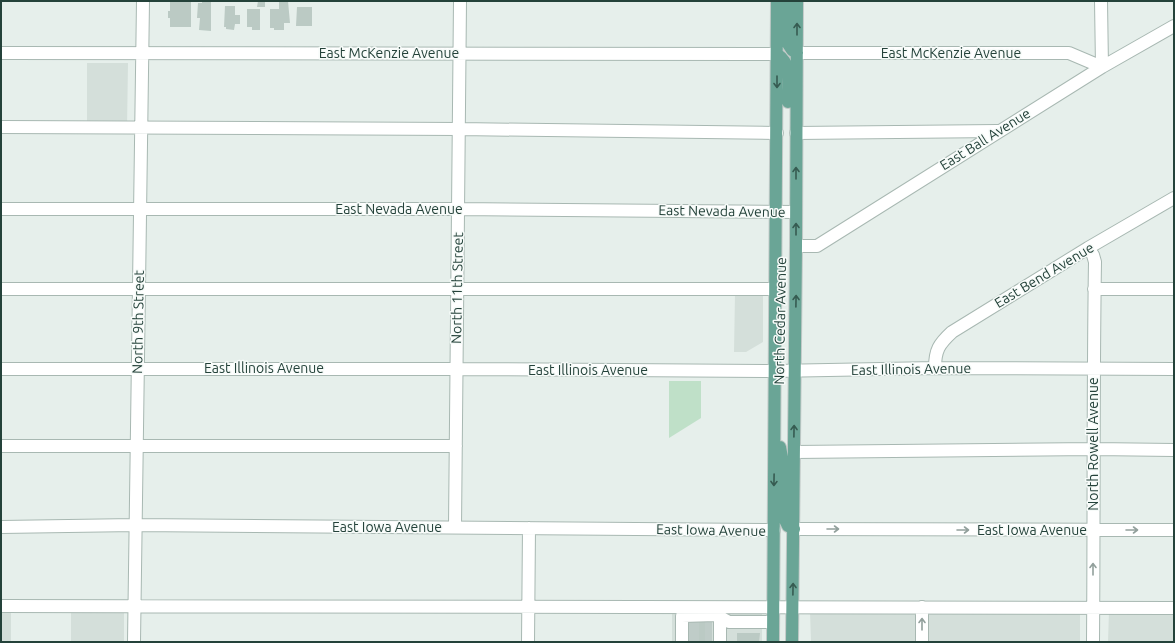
<svg xmlns="http://www.w3.org/2000/svg" width="1175" height="643" viewBox="0 0 1175 643" font-family="Ubuntu,sans-serif">
  <style>
    .built { fill: #d4dfda }
    .green { fill: #bfe0c8 }
    .building { fill: #bbcac4 }
    .lines { fill: none; stroke-linecap: round; stroke-linejoin: round }
    .minor-tunnel { stroke: #bfccc8; stroke-width: 12; stroke-dasharray: 12 6; stroke-linecap: butt }
    .minor-casing { stroke: #a8b8b2; stroke-width: 14 }
    .major-casing { stroke: #c2cac8; stroke-width: 14 }
    .minor { stroke: #fff; stroke-width: 12 }
    .major { stroke: #6aa596; stroke-width: 12 }
    .oneway { stroke: #365b51 }
    .oneway2 { stroke: #92a09c }
    .labels { text-anchor: middle; dominant-baseline: central; stroke-width: 3; stroke-linejoin: round; paint-order: stroke }
    .street-label { font-size: 14px; fill: #24423a; stroke: #f7fbf9 }
  </style>
  <rect width="100%" height="100%" fill="#e6efeb"/>
  <path class="built" d="M87,63H128L127,128H87Z
    M735,294H763V342L746,352H734Z
    M672,606L762,607V642H672Z
    M1,609H11V642H1Z
    M71,609H124V642H71Z
    M810,611H1080V642H811Z
    M1109,611H1174V642H1108Z"/>
  <path class="green" d="M669,381H701V418L669,438Z"/>
  <path class="building" d="M170,1L191,2V27H170V18H168V11H170Z
    M202,1H211V31L199,30L200,18H197L198,3H202Z
    M258,1H265V7H257Z
    M279,1H288L290,23H284V30H274V28H270V9H279Z
    M225,6H235V15H240V24H235L234,30L226,29V27H224Z
    M297,7H312V26H296Z
    M247,9H260V30H252V27H247Z
    M687,619L712,620V642H687Z
    M737,633H760L759,642H737Z"/>
  <g class="lines">
    <path class="minor-tunnel" d="M687,626H712
      M687,636H712"/>
    <g class="minor-casing">
      <path id="minor" d="M1,53L777,54
        M797,53H1069L1102,67L1101,1
        M1,127L460,129L777,133
        M796,133L998,131
        M1,209H458L796,212
        M796,246H817L1102,67L1174,26
        M1088,248L1093,255L1095,262C1093,389 1094,515 1093,642
        M1,289H776
        M1094,289H1174
        M935,368C935,350 939,344 952,332L1088,248L1174,198
        M1,369H456L775,371L935,368L1174,369
        M1,446H456
        M794,452L1094,449L1174,450
        M1,527L135,525L774,530
        M455,527L460,1
        M794,529L1174,530
        M1,606L1174,608
        M922,607V642
        M134,642L143,1
        M528,642L529,528
        M682,642V616L716,615L729,622H773
        M720,642V617"/>
    </g>
    <g class="major-casing">
      <path id="major" d="M786,1V41L792,50L797,53
        M777,54C793,64 788,85 788,102
        M780,447L784,468L785,520L788,526L794,529
        M773,642L777,1
        M792,642L796,246L797,1"/>
    </g>
    <use href="#minor" class="minor"/>
    <use href="#major" class="major"/>
  </g>
  <defs><path id="oneway-shaft" d="M-6 0H5M1.5-3L5.5 0L1.5 3" fill="none" stroke-width="1.6" stroke-linecap="round" stroke-linejoin="round"/></defs>
  <g class="oneway">
    <use href="#oneway-shaft" transform="translate(797 29) rotate(-90)"/>
    <use href="#oneway-shaft" transform="translate(777 82) rotate(90)"/>
    <use href="#oneway-shaft" transform="translate(796 173) rotate(-90)"/>
    <use href="#oneway-shaft" transform="translate(796 229) rotate(-90)"/>
    <use href="#oneway-shaft" transform="translate(796 301) rotate(-89)"/>
    <use href="#oneway-shaft" transform="translate(794 431) rotate(-89)"/>
    <use href="#oneway-shaft" transform="translate(774 480) rotate(91)"/>
    <use href="#oneway-shaft" transform="translate(793 589) rotate(-89)"/>
  </g>
  <g class="oneway2">
    <use href="#oneway-shaft" transform="translate(833 529)"/>
    <use href="#oneway-shaft" transform="translate(963 530)"/>
    <use href="#oneway-shaft" transform="translate(1132 530)"/>
    <use href="#oneway-shaft" transform="translate(1093 569) rotate(-90)"/>
    <use href="#oneway-shaft" transform="translate(922 624) rotate(-90)"/>
  </g>
  <g class="labels">
    <g class="street-label">
      <text x="389" y="53">East McKenzie Avenue</text>
      <text x="951" y="53">East McKenzie Avenue</text>
      <text transform="translate(985 139) rotate(-32)">East Ball Avenue</text>
      <text x="399" y="209">East Nevada Avenue</text>
      <text transform="translate(722 211) rotate(1)">East Nevada Avenue</text>
      <text transform="translate(1044 275) rotate(-31)">East Bend Avenue</text>
      <text transform="translate(457 288) rotate(-89)">North 11th Street</text>
      <text transform="translate(780 321) rotate(-89)">North Cedar Avenue</text>
      <text transform="translate(138 322) rotate(-89)">North 9th Street</text>
      <text x="264" y="368">East Illinois Avenue</text>
      <text transform="translate(911 369) rotate(-1)">East Illinois Avenue</text>
      <text x="588" y="370">East Illinois Avenue</text>
      <text transform="translate(1093 444) rotate(-90)">North Rowell Avenue</text>
      <text x="387" y="527">East Iowa Avenue</text>
      <text transform="translate(711 530) rotate(1)">East Iowa Avenue</text>
      <text x="1032" y="530">East Iowa Avenue</text>
    </g>
  </g>
  <rect width="1175" height="643" fill="none" stroke="#24423a" stroke-width="4"/>
</svg>
